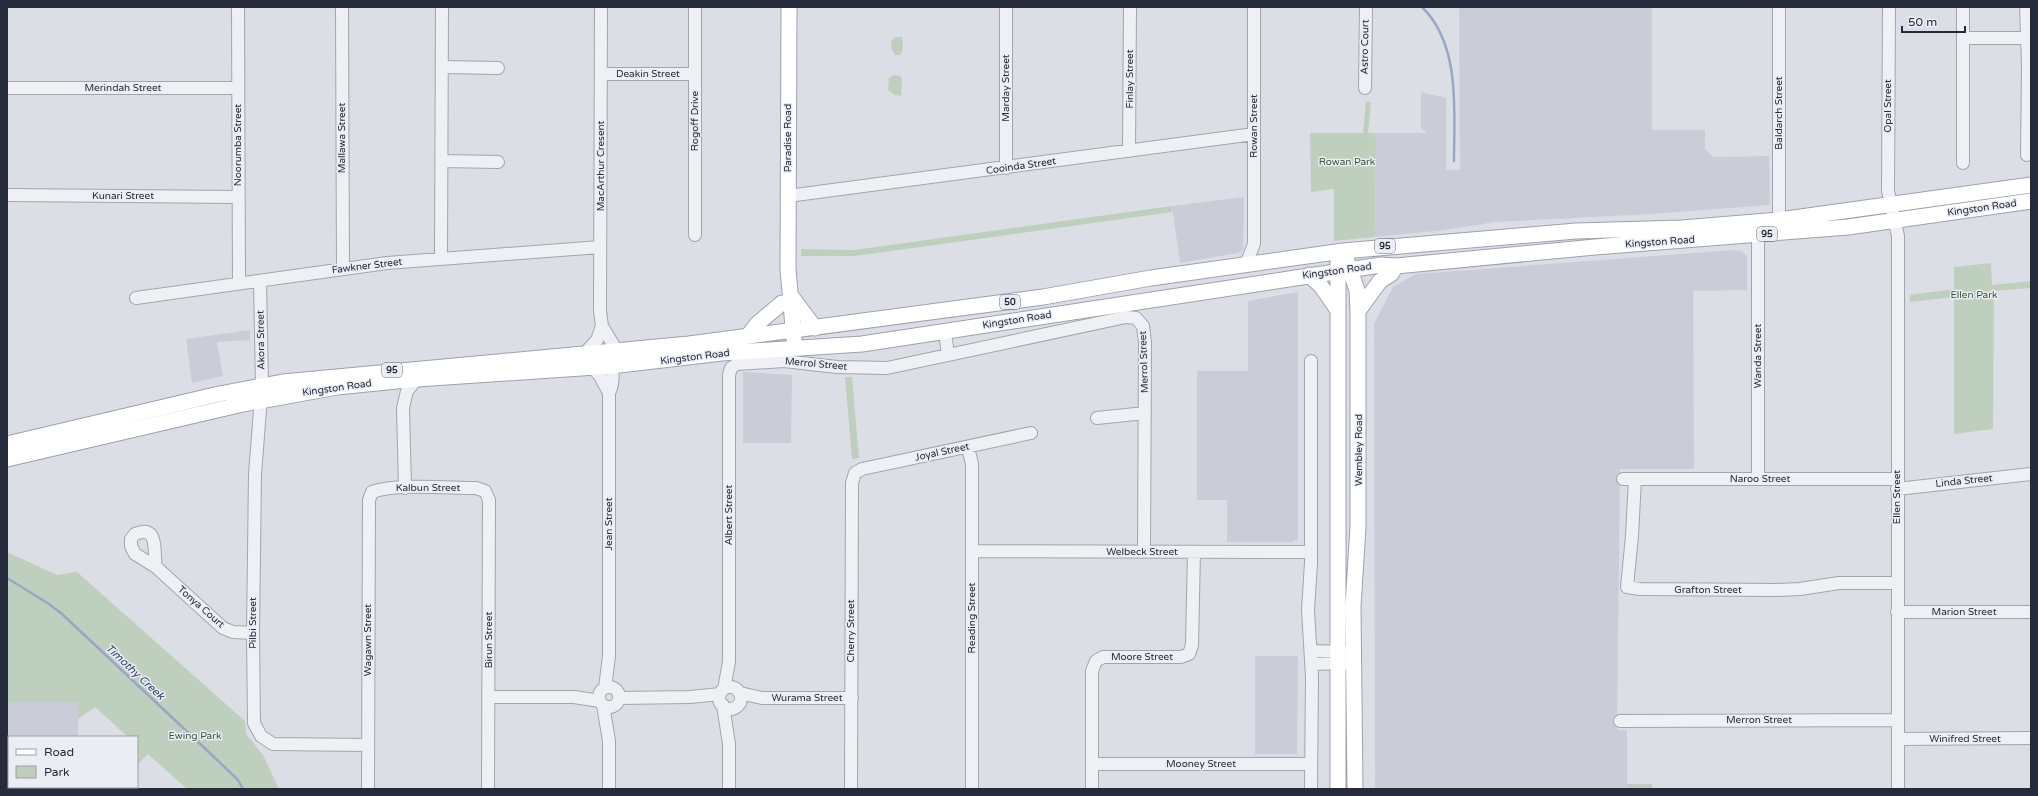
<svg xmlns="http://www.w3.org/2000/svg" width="2038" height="796" viewBox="0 0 2038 796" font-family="'Varela Round',sans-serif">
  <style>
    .built { fill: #cacdd7 }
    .green { fill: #bfcfbd }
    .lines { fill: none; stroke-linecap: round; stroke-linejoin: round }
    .stream { stroke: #97a7c5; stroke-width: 2.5 }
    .minor-casing { stroke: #a2a5af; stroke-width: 14 }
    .major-casing { stroke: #9ca1b1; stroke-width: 17 }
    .minor { stroke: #eef0f4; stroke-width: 12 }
    .major { stroke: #fff; stroke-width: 15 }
    .labels { text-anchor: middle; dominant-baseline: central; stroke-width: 3; stroke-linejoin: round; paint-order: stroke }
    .shield { fill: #ebedf4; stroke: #616572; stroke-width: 1 }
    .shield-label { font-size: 9px; font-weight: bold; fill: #262b3b }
    .street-label { font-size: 10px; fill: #262b3b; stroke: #ebedf4 }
    .park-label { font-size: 10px; fill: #365634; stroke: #ebedf4 }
    .water-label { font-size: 11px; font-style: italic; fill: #32446d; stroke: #ebedf4 }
  </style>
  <rect width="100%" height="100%" fill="#dcdee6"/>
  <path class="built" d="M1459,7H1652V130H1705V149L1713,157L1769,156L1770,205L1652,214L1495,222L1445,230L1375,237L1376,133H1427L1421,128V92L1446,98V170H1460Z
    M1244,197L1243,250L1238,253L1180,263L1172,206Z
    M1733,250L1742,251L1747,257V290L1693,291L1694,469H1620L1617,730H1627V789H1375L1374,324L1393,287L1416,274Z
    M1298,292V539L1292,542H1227V500H1197V371H1248V301Z
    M250,330V340L217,342L223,376L192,383L186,339Z
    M743,372L792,375L791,443H743Z
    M1255,656H1298L1297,754H1255Z
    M7,702H78V737H9V787H78V789H7Z"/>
  <path class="green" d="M896,37H902L903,46L901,55H895L892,50L891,41Z
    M894,75L900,76L902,78L901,96L895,95L888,90L889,78Z
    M1366,102H1371L1368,133H1376L1375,237L1334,241V189L1311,192L1310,133H1363Z
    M1172,206V212L855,256H801V249L854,250Z
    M1991,263L1992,285L2031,281V288L1994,291L1993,429L1954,434V297L1910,302V295L1954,289V267Z
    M852,377L859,458L852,459L845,377Z
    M7,552L57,575L77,572L245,721L246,734L263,755L279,789H187L148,754L137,765V737H128L95,707L78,719V702H7Z
    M1627,784H1652V789H1627Z"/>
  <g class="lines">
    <path class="stream" d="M1422,7C1461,45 1454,111 1454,161
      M7,578L49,604L62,614L213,756L238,780L243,789"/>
    <g class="minor-casing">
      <path id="minor" d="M238,7L239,283
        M342,7L343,269
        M601,7L600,311L602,326L617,351
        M1006,7V168
        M1889,7L1888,191L1898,236V789
        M2026,7L2028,65L2027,155
        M1963,38H2026
        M442,67L498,68
        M601,74H695
        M7,88H238
        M1365,88L1366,7
        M1129,151L1130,7
        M442,161L498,162
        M1963,163V7
        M7,195L238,197
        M788,196L1254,134
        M1779,220V7
        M695,235V7
        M1758,235V478
        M441,258L442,7
        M1246,264L1254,244V7
        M260,281L262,385L255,474L253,633L254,723L261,736L273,744L368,745
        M136,298L387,263L600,247
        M945,332L948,355
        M587,357L584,354L597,340L602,326
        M593,368L600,376L609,393
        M1097,418L1145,413
        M968,447L972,464V789
        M1623,479H1897
        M1635,479L1632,536L1627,587L1640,589L1776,590L1800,589L1839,583H1897
        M405,488L403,408L407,391L417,379
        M1897,489L2031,474
        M972,551L1311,552
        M156,567C153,553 160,524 135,534L131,539V546L135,554L156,567L223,628L233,632L253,633
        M1897,612H2031
        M1311,651L1345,652
        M1311,664L1346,663
        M599 697a10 10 0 1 1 20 0a10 10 0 1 1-20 0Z
        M719 698a11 11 0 1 1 22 0a11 11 0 1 1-22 0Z
        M605,688L609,656V393C613,385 616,367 606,361
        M724,689L729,662V375L731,368L737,364L784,361L837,367L887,368L1126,317L1136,318L1143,326L1145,343L1144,552
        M740,693L762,698H852
        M489,697H574L600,701
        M619,698L690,697L720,694
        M603,705L609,741V789
        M723,705L729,744V789
        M1620,721L1898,720
        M1898,739L2031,738
        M1092,764H1311
        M120,789V787
        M368,789L369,500L372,492C397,483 448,488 476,488L485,491L489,500L488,789
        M851,789L852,483L855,473L862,469L1031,433
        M1092,789V671L1096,661L1103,657H1181L1189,654L1192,645L1194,552
        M1311,789L1312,677L1308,610L1311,563V361"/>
    </g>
    <g class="major-casing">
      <path id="major" d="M789,7L788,269L794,339
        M1347,261L1357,290L1358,311V527L1353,606L1355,789
        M1338,262V789
        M1309,275L1321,286L1337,309
        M791,296L815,328
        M1358,311L1380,281L1391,274L1396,266
        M748,336L757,324L782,303
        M7,444L219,394L283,382L689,344L1043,297L1151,278L1343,251L1576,231L1682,228L1779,220L2031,185
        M7,459L243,404L337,387L417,379L611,366L722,353L862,344L1381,265L1396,266L1595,247L1848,227L2031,201"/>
    </g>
    <use href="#minor" class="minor"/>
    <use href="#major" class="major"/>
  </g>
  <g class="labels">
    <g class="shield">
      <rect x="1757" y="227" width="20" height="14" rx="3"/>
      <rect x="1375" y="239" width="20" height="14" rx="3"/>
      <rect x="1000" y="295" width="20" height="14" rx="3"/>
      <rect x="382" y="363" width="20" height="14" rx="3"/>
    </g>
    <g class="shield-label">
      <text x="1767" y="234">95</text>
      <text x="1385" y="246">95</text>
      <text x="1010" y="302">50</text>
      <text x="392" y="370">95</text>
    </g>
    <g class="street-label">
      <text transform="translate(1365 47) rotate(-89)">Astro Court</text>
      <text x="648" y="74">Deakin Street</text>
      <text transform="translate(1130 79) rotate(-90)">Finlay Street</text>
      <text x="123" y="88">Merindah Street</text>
      <text transform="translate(1006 88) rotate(-90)">Marday Street</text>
      <text transform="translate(1888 106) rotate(-90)">Opal Street</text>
      <text transform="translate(1779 113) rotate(-90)">Baldarch Street</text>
      <text transform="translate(695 121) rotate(-90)">Rogoff Drive</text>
      <text transform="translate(1254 126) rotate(-90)">Rowan Street</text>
      <text transform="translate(342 138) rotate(-90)">Mallawa Street</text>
      <text transform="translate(788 138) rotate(-90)">Paradise Road</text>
      <text transform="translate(238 145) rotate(-90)">Noorumba Street</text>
      <text transform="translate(601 166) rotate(-90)">MacArthur Cresent</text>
      <text transform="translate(1021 166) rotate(-8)">Cooinda Street</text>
      <text x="123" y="196">Kunari Street</text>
      <text transform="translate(1982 208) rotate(-8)">Kingston Road</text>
      <text transform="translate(1660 242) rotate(-4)">Kingston Road</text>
      <text transform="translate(367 266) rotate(-7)">Fawkner Street</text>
      <text transform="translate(1337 271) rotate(-8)">Kingston Road</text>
      <text transform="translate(1017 320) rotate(-9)">Kingston Road</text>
      <text transform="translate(261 340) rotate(-91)">Akora Street</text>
      <text transform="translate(1758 356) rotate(-90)">Wanda Street</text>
      <text transform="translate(695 357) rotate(-7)">Kingston Road</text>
      <text transform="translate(1144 362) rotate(-92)">Merrol Street</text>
      <text transform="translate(816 364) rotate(5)">Merrol Street</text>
      <text transform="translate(337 388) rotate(-8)">Kingston Road</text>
      <text transform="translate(1359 450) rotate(-90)">Wembley Road</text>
      <text transform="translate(942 452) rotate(-12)">Joyal Street</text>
      <text x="1760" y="479">Naroo Street</text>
      <text transform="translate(1964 481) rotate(-6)">Linda Street</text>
      <text x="428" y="488">Kalbun Street</text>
      <text transform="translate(1897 497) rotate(-90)">Ellen Street</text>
      <text transform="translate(729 515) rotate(-90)">Albert Street</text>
      <text transform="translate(609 524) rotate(-90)">Jean Street</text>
      <text x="1142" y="552">Welbeck Street</text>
      <text x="1708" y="590">Grafton Street</text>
      <text transform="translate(201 607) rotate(41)">Tonya Court</text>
      <text x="1964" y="612">Marion Street</text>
      <text transform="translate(972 618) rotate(-90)">Reading Street</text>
      <text transform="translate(253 623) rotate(-90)">Pilbi Street</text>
      <text transform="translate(851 631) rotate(-90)">Cherry Street</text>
      <text transform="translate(368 640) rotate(-90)">Wagawn Street</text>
      <text transform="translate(489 640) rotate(-90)">Birun Street</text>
      <text x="1142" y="657">Moore Street</text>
      <text x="807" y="698">Wurama Street</text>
      <text x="1759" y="720">Merron Street</text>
      <text x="1965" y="739">Winifred Street</text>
      <text x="1201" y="764">Mooney Street</text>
    </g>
    <g class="park-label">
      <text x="1347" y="162">Rowan Park</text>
      <text x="1974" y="295">Ellen Park</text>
      <text x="195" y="736">Ewing Park</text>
    </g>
    <g class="water-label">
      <text transform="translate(135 672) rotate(43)">Timothy Creek</text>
    </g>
  </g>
  <rect width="2038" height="796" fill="none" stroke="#262b3b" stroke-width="16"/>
  <rect x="8" y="736" width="130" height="52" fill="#ebedf4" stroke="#9c9faa"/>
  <rect x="16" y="749" width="20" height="6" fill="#ffffff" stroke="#9c9faa"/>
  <text x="44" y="756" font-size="12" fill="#262b3b">Road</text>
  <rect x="16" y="766" width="20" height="12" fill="#bfcfbd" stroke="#9c9faa"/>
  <text x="44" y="776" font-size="12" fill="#262b3b">Park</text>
  <path d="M1902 26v6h63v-6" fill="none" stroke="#262b3b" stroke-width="2"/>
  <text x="1908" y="26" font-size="12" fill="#262b3b" stroke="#ebedf4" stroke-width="3" paint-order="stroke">50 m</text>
</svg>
